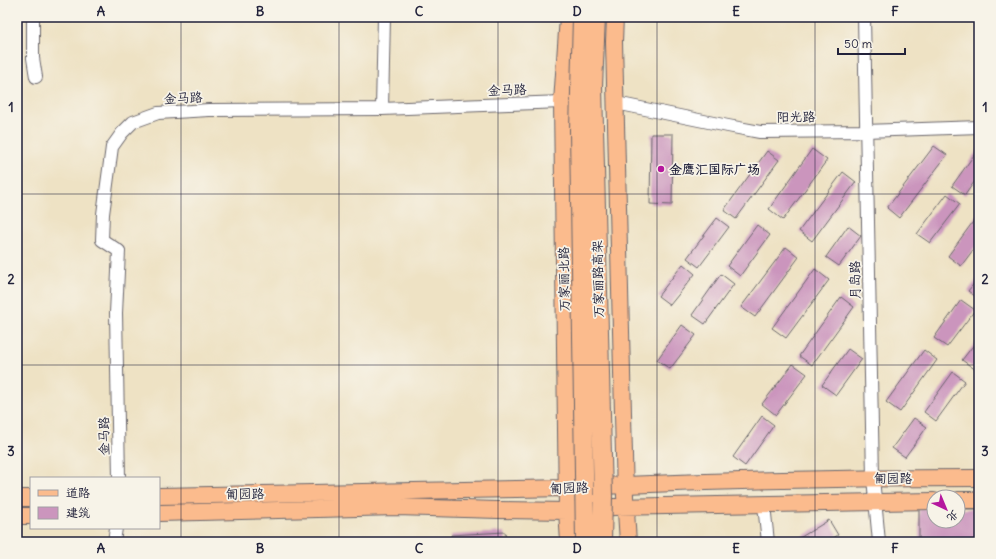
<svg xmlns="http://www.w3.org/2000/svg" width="996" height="559" viewBox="0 0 996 559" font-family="Delius,'LXGW WenKai TC',sans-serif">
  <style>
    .building { fill: #cb95bd }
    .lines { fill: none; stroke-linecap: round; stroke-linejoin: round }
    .minor-casing { stroke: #69656b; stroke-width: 14 }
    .major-casing { stroke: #69656b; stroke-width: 18 }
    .minor { stroke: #fff; stroke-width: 12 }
    .major { stroke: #fbbb8d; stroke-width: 16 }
    .highway-bridge-casing { stroke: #69656b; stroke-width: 20; stroke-linecap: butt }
    .highway-bridge { stroke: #fbbb8d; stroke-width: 18 }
    .grid { fill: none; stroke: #22223b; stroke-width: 1; stroke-opacity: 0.55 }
    .poi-dot { fill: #b5179e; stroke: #f7f3e8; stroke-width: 1.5 }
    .labels { text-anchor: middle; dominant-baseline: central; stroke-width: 3.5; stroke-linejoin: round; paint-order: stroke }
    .street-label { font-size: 13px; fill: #22223b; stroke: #f7f3e8 }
    .poi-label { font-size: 13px; font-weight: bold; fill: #22223b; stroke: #f7f3e8; text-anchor: start }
    .neatline { fill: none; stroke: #22223b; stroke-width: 1.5 }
    .grid-label { font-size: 13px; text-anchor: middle; font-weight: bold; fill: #22223b }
  </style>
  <rect width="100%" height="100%" fill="#f7f3e8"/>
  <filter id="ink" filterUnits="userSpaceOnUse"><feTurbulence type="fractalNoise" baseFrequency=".025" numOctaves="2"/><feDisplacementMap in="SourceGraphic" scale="8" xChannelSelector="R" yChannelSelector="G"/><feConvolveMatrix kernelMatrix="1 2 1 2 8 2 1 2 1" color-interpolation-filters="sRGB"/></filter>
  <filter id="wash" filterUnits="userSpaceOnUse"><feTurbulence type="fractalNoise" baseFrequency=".012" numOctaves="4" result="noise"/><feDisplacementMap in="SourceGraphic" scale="16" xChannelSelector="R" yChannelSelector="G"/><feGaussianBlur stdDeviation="0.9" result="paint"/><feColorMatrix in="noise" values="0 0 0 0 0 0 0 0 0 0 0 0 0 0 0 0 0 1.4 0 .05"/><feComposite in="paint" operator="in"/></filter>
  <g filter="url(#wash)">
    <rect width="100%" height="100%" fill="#eee2c4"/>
    <g id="blocks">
      <path class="building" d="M651,134H673L672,205L650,204Z
        M934,146L947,155L899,218L887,208Z
        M979,148V175L965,195L952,186Z
        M812,149L827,160L783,220L769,209Z
        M767,151L779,160L736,219L724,210Z
        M843,172L856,182L812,241L799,231Z
        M947,194L960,204L930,243L917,234Z
        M978,215L979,216V242L961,266L948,256Z
        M717,218L729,227L699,267L687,258Z
        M757,225L770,235L740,276L727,266Z
        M848,226L861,236L839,266L826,257Z
        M786,247L799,257L755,317L741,307Z
        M683,264L695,274L670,305L658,296Z
        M815,269L829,280L786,338L772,328Z
        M721,274L734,284L705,324L692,315Z
        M979,277V299L968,291Z
        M841,297L854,307L812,365L799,356Z
        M961,300L975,310L947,347L934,338Z
        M682,325L696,335L670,369L657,360Z
        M979,338V365L976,370L962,360Z
        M848,349L862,359L836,395L822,385Z
        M924,350L937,360L900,412L886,402Z
        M793,364L807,374L776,415L762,404Z
        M953,372L965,381L936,421L924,412Z
        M762,416L774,425L745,466L733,457Z
        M914,418L927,427L905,457L892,448Z
        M919,509H934V521H958V509H979V542H919Z
        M829,520L838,535L827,542H793Z
        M505,532L506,542H452L451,535Z"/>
    </g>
  </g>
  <g filter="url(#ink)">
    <use href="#blocks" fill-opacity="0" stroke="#69656b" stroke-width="1"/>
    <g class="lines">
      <g class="minor-casing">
        <path id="minor" d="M33,17V58L36,77
          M864,17L873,478L879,542
          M616,103L728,126L760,132L865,131L979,127
          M382,109L384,17
          M119,478L116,313L119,251L102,240L103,214L112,147L122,133L133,122L158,113L209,110L382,109L562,102
          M764,505L768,542
          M114,542L116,528"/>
      </g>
      <g class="major-casing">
        <path id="major" d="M568,17L562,102L567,511L569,542
          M615,17L614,42L625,496L628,542
          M159,496L567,488C704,480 842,478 979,478
          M17,498H31
          M958,500H979
          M159,513L397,507L498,510L567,511L614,507L934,501
          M17,516H31"/>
      </g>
      <use href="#minor" class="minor"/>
      <use href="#major" class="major"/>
      <g class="highway-bridge-casing">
        <path id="highway-bridge" d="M582,17L579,130L585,542
          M596,17L593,86L603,496L602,542"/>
      </g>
      <use href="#highway-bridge" class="highway-bridge"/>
    </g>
  </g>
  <path class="grid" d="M181,17V542M339,17V542M498,17V542M657,17V542M815,17V542M17,194H979M17,365H979"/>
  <circle class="poi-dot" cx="661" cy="169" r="4"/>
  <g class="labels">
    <g class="street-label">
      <text transform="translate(507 90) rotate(-2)">金马路</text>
      <text transform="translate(183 98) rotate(-3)">金马路</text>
      <text transform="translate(796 117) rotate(-1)">阳光路</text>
      <text transform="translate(564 279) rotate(-91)">万家丽北路</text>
      <text transform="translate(598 279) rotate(-91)">万家丽路高架</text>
      <text transform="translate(855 280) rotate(-91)">月岛路</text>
      <text transform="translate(104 436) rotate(-91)">金马路</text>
      <text x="893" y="478">匍园路</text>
      <text transform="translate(569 488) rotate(-2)">匍园路</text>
      <text transform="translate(245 494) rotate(-1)">匍园路</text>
    </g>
    <g class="poi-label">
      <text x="669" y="169">金鹰汇国际广场</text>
    </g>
  </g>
  <rect width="996" height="559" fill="none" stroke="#f7f3e8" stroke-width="44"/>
  <rect x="30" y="477" width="130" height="52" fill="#f7f3e8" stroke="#a29fa3"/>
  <rect x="38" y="490" width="20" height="6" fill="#fbbb8d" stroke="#a29fa3"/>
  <text x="66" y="497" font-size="12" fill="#22223b">道路</text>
  <rect x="38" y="507" width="20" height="12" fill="#cb95bd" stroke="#a29fa3"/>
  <text x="66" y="517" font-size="12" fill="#22223b">建筑</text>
  <g transform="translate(946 509) rotate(136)"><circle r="19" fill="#f7f3e8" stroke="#a29fa3"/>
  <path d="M0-3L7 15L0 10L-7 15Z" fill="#b5179e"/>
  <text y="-6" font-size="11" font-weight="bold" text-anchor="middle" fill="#22223b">北</text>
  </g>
  <path d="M838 48v6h67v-6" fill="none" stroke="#22223b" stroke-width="2"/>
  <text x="844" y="48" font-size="12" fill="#22223b" stroke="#f7f3e8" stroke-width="3" paint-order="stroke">50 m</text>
  <rect x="22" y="22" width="952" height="515" class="neatline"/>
  <g class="grid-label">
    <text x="101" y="16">A</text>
    <text x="260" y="16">B</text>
    <text x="419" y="16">C</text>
    <text x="577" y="16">D</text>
    <text x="736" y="16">E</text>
    <text x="895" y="16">F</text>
    <text x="11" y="112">1</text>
    <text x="985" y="112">1</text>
    <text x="11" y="284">2</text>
    <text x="985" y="284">2</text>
    <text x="11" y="456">3</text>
    <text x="985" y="456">3</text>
    <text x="101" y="553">A</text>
    <text x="260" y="553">B</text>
    <text x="419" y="553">C</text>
    <text x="577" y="553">D</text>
    <text x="736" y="553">E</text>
    <text x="895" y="553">F</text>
  </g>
</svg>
